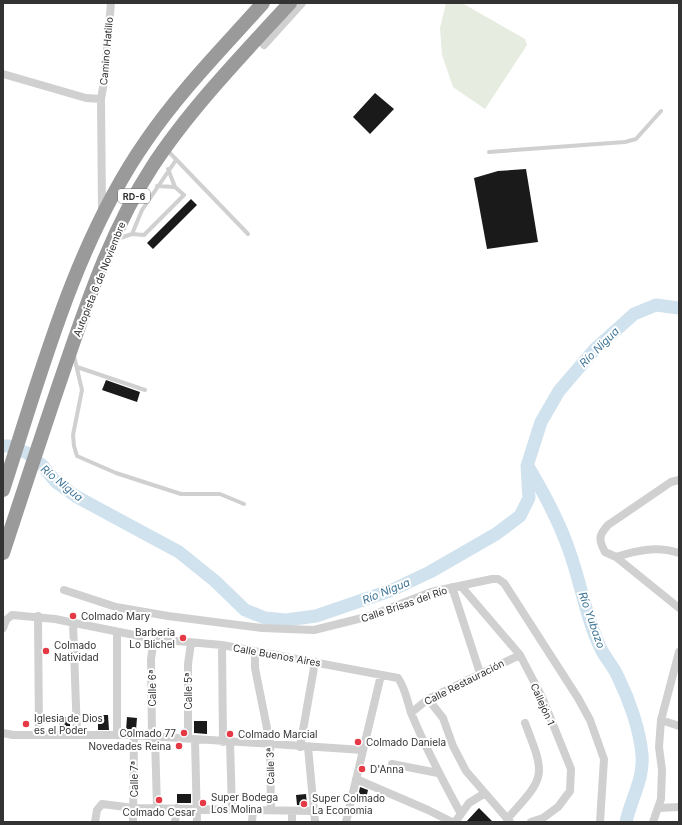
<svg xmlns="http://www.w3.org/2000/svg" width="682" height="825" viewBox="0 0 682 825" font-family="Inter,sans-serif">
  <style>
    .green { fill: #e6ecdf }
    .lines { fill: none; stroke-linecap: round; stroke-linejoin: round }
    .river { stroke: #cfe2ee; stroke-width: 13 }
    .building { fill: #1a1a1a }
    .lane { stroke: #d0d0d0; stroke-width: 4 }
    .street { stroke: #d0d0d0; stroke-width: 8 }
    .highway { stroke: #9a9a9a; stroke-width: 14 }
    .poi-dot { fill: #e63946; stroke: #fff; stroke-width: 1.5 }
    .labels { text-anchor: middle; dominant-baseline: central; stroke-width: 4; stroke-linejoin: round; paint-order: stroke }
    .shield { fill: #fff; stroke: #707070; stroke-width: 1 }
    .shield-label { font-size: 9px; font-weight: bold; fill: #333 }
    .street-label { font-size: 10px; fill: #333; stroke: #fff }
    .poi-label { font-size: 10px; fill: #333; stroke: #fff; text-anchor: start }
    .water-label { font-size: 11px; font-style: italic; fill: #3f7597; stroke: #fff }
  </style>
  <rect width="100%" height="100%" fill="#fff"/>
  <path class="green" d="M446,3H462L525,39L527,45L485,109L453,87L442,55L440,28Z"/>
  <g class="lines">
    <path class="river" d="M3,446H9L27,453L42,465L56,482L77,497L179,552L215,581L245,610L265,618L286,620L316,616L392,590L430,572L496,534L520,516L529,498L527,466L541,422L559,391L595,349L634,314L656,305L679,308
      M529,468C545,495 559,521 569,550C581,583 586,619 602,651C607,660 614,667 618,677C629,699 640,730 642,755C644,779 631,799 626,822"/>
  </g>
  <path class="building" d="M375,93L394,109L370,134L353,117Z
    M526,169L538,242L487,249L474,178L498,171Z
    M191,199L197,205L153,249L147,243Z
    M106,380L140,392L137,402L102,390Z
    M98,715H108L109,730H98Z
    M59,717H70V730H59Z
    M127,717L137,718L136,730H126Z
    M194,721H207V734L194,733Z
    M360,787L368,790L365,803L357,801Z
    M177,794H191V803H177Z
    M306,794L307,805H297L296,795Z
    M479,808L493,822H466Z"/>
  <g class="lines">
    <path class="lane" d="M167,150L248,234
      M489,152L625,142L636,139L661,111
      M168,169L175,187
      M132,234L142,210L176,160
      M117,239L132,234L144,235L184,195L175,187L157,186
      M74,356L82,390L73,435L74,446L77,456L116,473L181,494H220L244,504
      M77,367L145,390"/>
    <path class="street" d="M264,45L302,3
      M3,74L86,98L101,99
      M102,211L101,99L104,82L111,3
      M679,480L671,482L608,525C599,535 598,539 605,552L616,557L679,608
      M616,557C638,550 657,546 679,553
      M461,586L520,655L542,697L571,769L570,791L558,807L543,818L531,822
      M452,587L480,673
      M64,590L116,607L168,616L262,628L314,630L370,616L431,592L492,579H498L504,583L578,698L590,720L604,759L600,822
      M38,616L39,734
      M73,623L77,734
      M3,628L6,620L12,615L55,619L154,639L222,645L398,678C406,689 407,702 412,715C426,749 443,781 461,814L455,822
      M222,645L223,742
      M255,652V668L270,743L271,810
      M428,699L443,718L453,746L466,771L485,793
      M411,713L428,699L520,655
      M661,720L679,726
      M3,733L13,735H134L363,750
      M117,735V633
      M152,736L151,659L154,639
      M155,737L157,808
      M188,739V664L191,643
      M195,740L197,822
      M230,742L232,809
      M300,747L315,662
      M308,747L315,822
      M392,764L438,773
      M356,779L428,810L452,822
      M659,808L679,807
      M292,811V822
      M461,814L469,803L485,793L510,822
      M507,819C546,776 546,777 525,723
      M95,822L97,810L102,804L134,808L314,811
      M133,822L134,735
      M175,822L177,808
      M252,822L253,810
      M346,822L381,675
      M653,822L661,799L662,770L659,747L661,720L679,652"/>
    <path class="highway" d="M3,490C41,373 75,243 146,141C180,91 223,48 263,3
      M3,553C24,489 45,425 67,361C90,294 113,227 152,167C189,110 243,54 290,3"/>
  </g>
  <g class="poi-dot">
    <circle cx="73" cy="616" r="4"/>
    <circle cx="183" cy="638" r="4"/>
    <circle cx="46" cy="651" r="4"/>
    <circle cx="26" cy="724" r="4"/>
    <circle cx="184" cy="733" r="4"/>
    <circle cx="230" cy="734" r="4"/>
    <circle cx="358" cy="742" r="4"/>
    <circle cx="179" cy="746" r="4"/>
    <circle cx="362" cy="769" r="4"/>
    <circle cx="159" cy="800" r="4"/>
    <circle cx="203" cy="803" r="4"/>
    <circle cx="304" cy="804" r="4"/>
  </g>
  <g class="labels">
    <rect class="shield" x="118" y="189" width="32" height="14" rx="3"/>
    <g class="shield-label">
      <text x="134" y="196">RD-6</text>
    </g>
    <g class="street-label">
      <text transform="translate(106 51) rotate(-85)">Camino Hatillo</text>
      <text transform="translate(99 279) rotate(-68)">Autopista 6 de Noviembre</text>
      <text transform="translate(404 604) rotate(-19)">Calle Brisas del Río</text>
      <text transform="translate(277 655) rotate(10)">Calle Buenos Aires</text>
      <text transform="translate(464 682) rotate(-27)">Calle Restauración</text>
      <text transform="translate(152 688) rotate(-90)">Calle 6ª</text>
      <text transform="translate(188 691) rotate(-90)">Calle 5ª</text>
      <text transform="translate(543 704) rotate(66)">Callejón 1</text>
      <text transform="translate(270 766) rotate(-91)">Calle 3ª</text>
      <text transform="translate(134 779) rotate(-90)">Calle 7ª</text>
    </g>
    <g class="poi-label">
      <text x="81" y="616">Colmado Mary</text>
      <text x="175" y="632" text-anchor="end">Barberia<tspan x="175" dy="12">Lo Blichel</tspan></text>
      <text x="54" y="645">Colmado<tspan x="54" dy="12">Natividad</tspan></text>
      <text x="34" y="718">Iglesia de Dios<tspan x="34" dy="12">es el Poder</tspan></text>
      <text x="176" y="733" text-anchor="end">Colmado 77</text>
      <text x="238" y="734">Colmado Marcial</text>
      <text x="366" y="742">Colmado Daniela</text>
      <text x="171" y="746" text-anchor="end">Novedades Reina</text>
      <text x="370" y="769">D'Anna</text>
      <text x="211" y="797">Super Bodega<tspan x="211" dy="12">Los Molina</tspan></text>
      <text x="312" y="798">Super Colmado<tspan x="312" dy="12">La Economia</tspan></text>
      <text x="159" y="812" text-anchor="middle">Colmado Cesar</text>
    </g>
    <g class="water-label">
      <text transform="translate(599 347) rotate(-45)">Río Nigua</text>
      <text transform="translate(62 483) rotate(39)">Río Nigua</text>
      <text transform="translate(386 591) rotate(-22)">Río Nigua</text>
      <text transform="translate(592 620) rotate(71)">Río Yubazo</text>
    </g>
  </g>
  <rect width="682" height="825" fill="none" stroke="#333333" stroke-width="8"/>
</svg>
